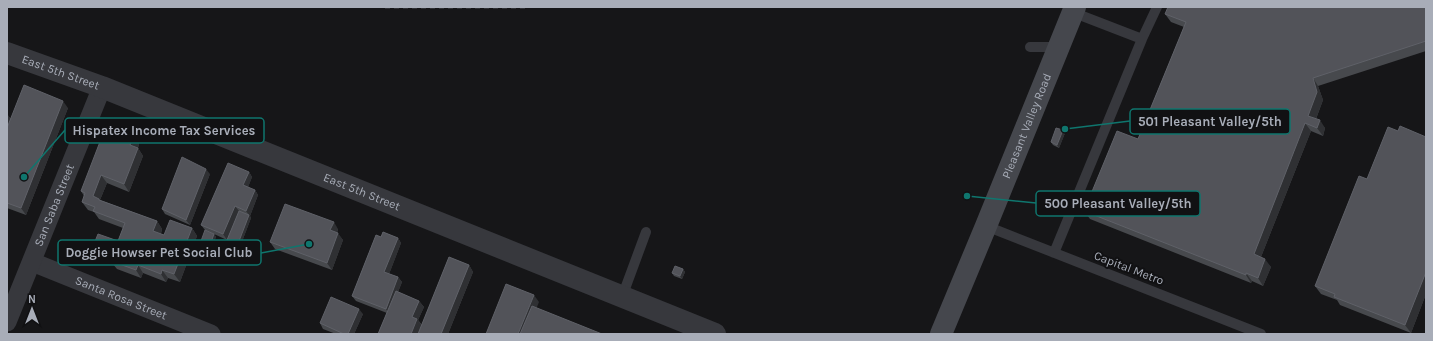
<svg xmlns="http://www.w3.org/2000/svg" width="1433" height="341" viewBox="0 0 1433 341" font-family="Karla,sans-serif">
  <style>
    .lines { fill: none; stroke-linecap: round; stroke-linejoin: round }
    .service { stroke: #37383d; stroke-width: 10 }
    .minor { stroke: #37383d; stroke-width: 19 }
    .tertiary { stroke: #37383d; stroke-width: 22 }
    .secondary { stroke: #45474d; stroke-width: 22 }
    .rail { stroke: #4a4c52; stroke-width: 3; stroke-dasharray: 5 4; stroke-linecap: butt }
    .wall { fill: #47494d }
    .shaded-wall { fill: #2f3033 }
    .building { fill: #525359; stroke: #5f6168 }
    .labels { text-anchor: middle; dominant-baseline: central; stroke-width: 4; stroke-linejoin: round; paint-order: stroke }
    .street-label { font-size: 12px; fill: #a8adb8; stroke: #111113 }
    .leader { fill: none; stroke: #0f766e; stroke-width: 1.5 }
    .callout-dot { fill: #0f766e; stroke: #111113; stroke-width: 1.5 }
    .callout { fill: #111113; stroke: #0f766e; stroke-width: 1.5 }
    .callout-label { font-size: 13px; text-anchor: middle; font-weight: bold; fill: #a8adb8 }
  </style>
  <rect width="100%" height="100%" fill="#161618"/>
  <g class="lines">
    <path class="service" d="M1072,12L1142,39L1157,7
      M1030,47H1058
      M986,226L1261,334
      M1054,253L1142,39
      M622,297L646,232"/>
    <g class="minor">
      <path id="s1" d="M32,262L211,334"/>
      <path id="s2" d="M7,322L102,87"/>
    </g>
    <path class="tertiary" id="s3" d="M7,53L102,87L715,334"/>
    <path class="secondary" id="s4" d="M941,334L986,226L1075,7"/>
    <path class="rail" d="M385,7H526"/>
  </g>
  <path class="wall" d="M1426,7V51L1318,86L1323,100L1316,119L1325,128L1323,136L1311,131L1261,257L1271,267L1263,286L1252,281L1251,283L1090,219L1084,211L1138,139L1184,27L1171,22L1165,14Z
    M68,108L26,215L7,208V115L11,119Z
    M1398,131L1426,137V294L1411,333L1340,305L1337,300L1321,294L1315,286L1367,179Z
    M1065,133L1059,148L1053,145L1051,142Z
    M108,136H134L139,144L138,148L143,156L129,192L107,183L100,200L157,221L162,229L161,234L164,235L192,228L197,236L180,282L168,278L166,282L143,273L141,278L117,269L112,263L98,257L92,249L118,241L123,228L99,219L94,212L88,210L82,202L84,196L81,191Z
    M249,172L252,177L248,187L255,190L258,195L250,216L251,218L238,252L227,247L225,245L227,240L214,234L216,237L211,248L203,244L201,241L214,234L205,230L201,225Z
    M210,174L190,225L165,214L162,209Z
    M338,229L337,233L343,240L332,270L275,249L270,242Z
    M383,232L398,238L401,243L389,274L398,277L402,282L398,292L419,301L424,307L418,320L422,325L449,257L469,265L473,272L448,334H378L387,313L356,301L352,296L376,235L381,237Z
    M683,269L685,272L682,279L674,276L672,273Z
    M363,314L354,334H336L323,329L320,323Z"/>
  <path class="shaded-wall" d="M1313,78L1318,86L1323,100L1314,124L1308,116Z
    M63,101L68,108L26,215L21,208Z
    M8,115L11,120L7,132V117Z
    M1320,120L1325,128L1323,136L1317,128Z
    M1305,123L1311,131L1259,262L1254,254Z
    M1063,130L1065,133L1059,148L1057,145Z
    M134,136L139,144L138,148L143,156L129,192L124,184L130,145Z
    M206,169L210,174L190,225L186,220Z
    M249,172L252,177L247,190L243,185Z
    M101,175L107,183L100,200L93,196Z
    M255,190L258,195L250,216L251,218L238,252L236,249L249,215L246,211Z
    M235,206L239,211L227,240L223,234Z
    M157,221L162,229L159,239L153,231Z
    M334,222L338,229L335,237L330,230Z
    M192,228L197,236L180,282L174,274Z
    M338,233L343,240L332,270L327,263Z
    M214,234L216,237L211,248L210,245Z
    M398,238L401,243L388,277L384,272Z
    M1265,259L1271,267L1263,286L1258,278Z
    M138,265L143,273L141,278L136,270Z
    M469,265L473,272L448,334H441Z
    M683,269L685,272L682,279L680,276Z
    M162,270L168,278L166,282L161,274Z
    M1426,272V294L1411,333L1405,325Z
    M1246,273L1252,281L1251,283L1246,275Z
    M398,277L402,282L389,314L386,309Z
    M534,295L539,302L526,334H518Z
    M419,301L424,307L418,320L422,326L419,334H411L412,317Z
    M359,309L363,314L354,334H348Z"/>
  <path class="building" d="M1168,7H1426V41L1313,78L1317,92L1308,116L1320,120L1317,128L1305,123L1254,254L1265,259L1258,278L1246,273V275L1084,211L1117,131L1138,139L1186,22L1165,14Z
    M24,85L63,101L21,208L7,203V128Z
    M1400,126L1426,137V272L1405,325L1334,297L1335,294L1315,286L1359,176L1367,179L1388,127L1398,131Z
    M112,127L134,136L130,145L138,148L124,184L101,175L93,196L99,199V200L157,221L153,231L164,235L170,220L192,228L174,274L162,270L161,274L138,265L136,270L111,261L112,257L92,249L98,234L118,241L125,223L93,211L95,207L82,202L85,193L81,191L103,134L108,136Z
    M1056,128L1063,130L1057,145L1051,142Z
    M182,157L206,169L186,220L162,209Z
    M228,163L249,172L243,185L255,190L246,211L235,206L223,234L201,225Z
    M285,204L334,222L330,230L338,233L327,263L270,242Z
    M239,211L249,215L236,249L225,245Z
    M205,230L214,234L210,245L201,241Z
    M383,232L398,238L384,272L398,277L386,309L352,296L376,235L381,237Z
    M449,257L469,265L441,334H418Z
    M675,266L683,269L680,276L672,273Z
    M506,284L534,295L518,334H486Z
    M396,291L419,301L412,317L417,319L411,334H378Z
    M331,297L359,309L348,334H344L320,323Z
    M532,306L602,334H520Z"/>
  <g class="labels">
    <g class="street-label">
      <text stroke="none"><textPath href="#s3" startOffset="57">East 5th Street</textPath></text>
      <text stroke="none"><textPath href="#s4" startOffset="225">Pleasant Valley Road</textPath></text>
      <text stroke="none"><textPath href="#s3" startOffset="381">East 5th Street</textPath></text>
      <text stroke="none"><textPath href="#s2" startOffset="126">San Saba Street</textPath></text>
      <text transform="translate(1129 268) rotate(21)">Capital Metro</text>
      <text stroke="none"><textPath href="#s1" startOffset="96">Santa Rosa Street</textPath></text>
    </g>
  </g>
  <path class="leader" d="M1065 129L1130 121M24 177L65 130M967 196L1036 203M309 244L261 253"/>
  <g class="callout-dot">
    <circle cx="1065" cy="129" r="4"/>
    <circle cx="24" cy="177" r="4"/>
    <circle cx="967" cy="196" r="4"/>
    <circle cx="309" cy="244" r="4"/>
  </g>
  <g class="callout">
    <rect x="1130" y="109" width="160" height="25" rx="4"/>
    <rect x="65" y="118" width="199" height="25" rx="4"/>
    <rect x="1036" y="191" width="164" height="25" rx="4"/>
    <rect x="58" y="240" width="203" height="25" rx="4"/>
  </g>
  <g class="callout-label">
    <text x="1210" y="126">501 Pleasant Valley/5th</text>
    <text x="164" y="135">Hispatex Income Tax Services</text>
    <text x="1118" y="208">500 Pleasant Valley/5th</text>
    <text x="159" y="257">Doggie Howser Pet Social Club</text>
  </g>
  <rect width="1433" height="341" fill="none" stroke="#a8adb8" stroke-width="16"/>
  <g transform="translate(32 309)" stroke="#111113" stroke-width="3" paint-order="stroke">
  <path d="M0-3L7 15L0 10L-7 15Z" fill="#a8adb8"/>
  <text y="-6" font-size="11" font-weight="bold" text-anchor="middle" fill="#a8adb8">N</text>
  </g>
</svg>
